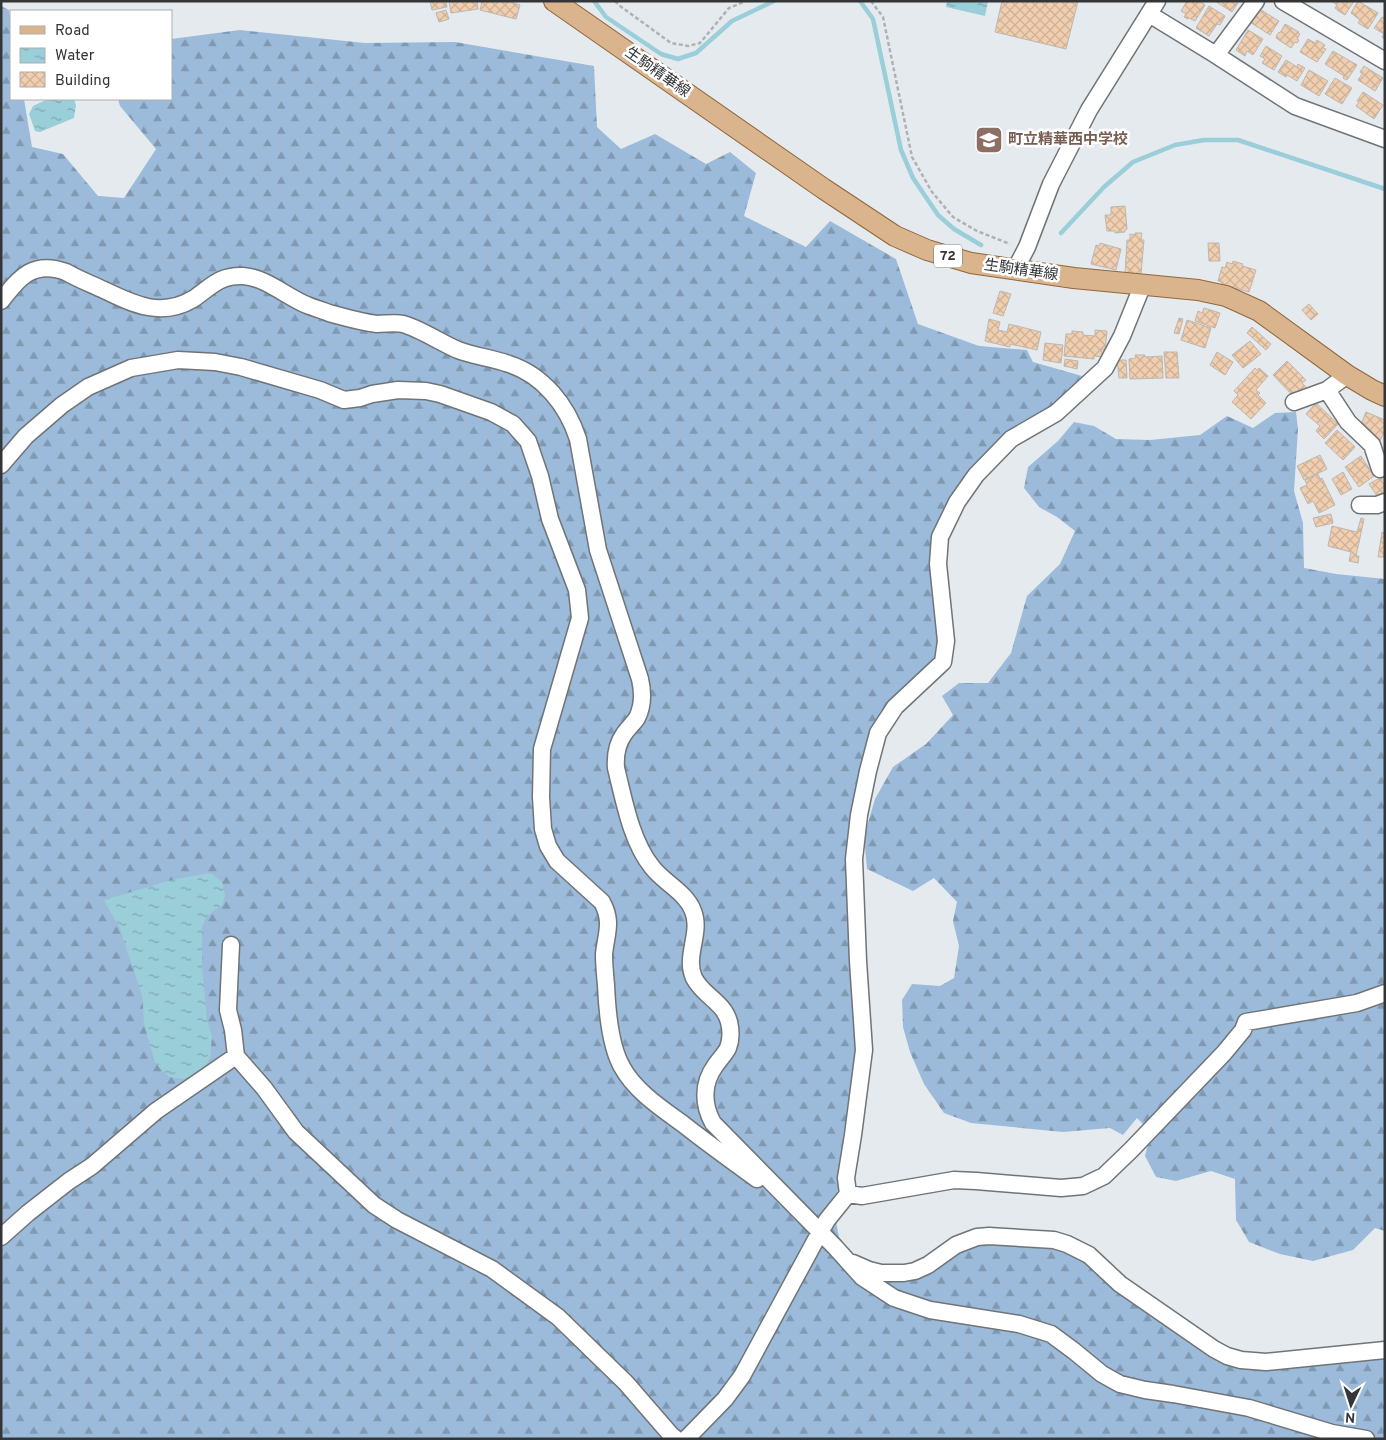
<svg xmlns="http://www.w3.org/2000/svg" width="1386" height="1440" viewBox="0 0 1386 1440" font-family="Overpass,'Noto Sans JP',sans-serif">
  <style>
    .forest { fill: url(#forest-firs) }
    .water { fill: url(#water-ripples) }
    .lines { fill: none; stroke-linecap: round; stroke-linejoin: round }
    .stream { stroke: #9aced9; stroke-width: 4.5 }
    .building { fill: url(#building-cross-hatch); stroke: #bcb7b2 }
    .minor-casing { stroke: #6f7478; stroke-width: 19 }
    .major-casing { stroke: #90673c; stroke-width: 22 }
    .path { stroke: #aeb2b6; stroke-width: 2.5; stroke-dasharray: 4 2.5; stroke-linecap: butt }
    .minor { stroke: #fff; stroke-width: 16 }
    .major { stroke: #dab48c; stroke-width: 20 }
    .labels { text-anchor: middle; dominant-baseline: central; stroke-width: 5; stroke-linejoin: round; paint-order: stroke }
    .shield { fill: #fff; stroke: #707273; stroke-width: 1 }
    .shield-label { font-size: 14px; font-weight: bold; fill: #333537 }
    .street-label { font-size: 15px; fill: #333537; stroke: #fff }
    .education-label { font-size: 15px; font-weight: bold; fill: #785e54; stroke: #fff; text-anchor: start }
  </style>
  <defs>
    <pattern id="forest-firs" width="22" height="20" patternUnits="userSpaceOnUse" patternTransform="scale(1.25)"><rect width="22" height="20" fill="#9cbbda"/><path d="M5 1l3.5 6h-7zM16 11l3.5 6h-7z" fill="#8099b2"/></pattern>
    <pattern id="water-ripples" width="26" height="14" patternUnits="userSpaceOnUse" patternTransform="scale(1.25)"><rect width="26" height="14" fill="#9aced9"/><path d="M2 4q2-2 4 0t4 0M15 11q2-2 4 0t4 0" fill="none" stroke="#7ea8b1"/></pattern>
    <pattern id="building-cross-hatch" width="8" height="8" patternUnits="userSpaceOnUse" patternTransform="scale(1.25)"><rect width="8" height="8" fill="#f0ceaf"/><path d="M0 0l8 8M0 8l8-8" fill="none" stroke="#ceb297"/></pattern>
  </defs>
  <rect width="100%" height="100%" fill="#e5eaef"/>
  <path class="forest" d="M1,6L9,10L11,25V99H24L32,147L63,154L98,196L124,198L156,149L120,106L118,99H171V39L240,30L365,43L455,42L594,66L597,127L621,149L655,134L706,164L730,152L756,173L744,216L806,247L830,221L896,259L918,324L979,346L1027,350L1033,362L1082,376L1053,408L1007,435L934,535L941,641L938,659L891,704L863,770L859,1050L841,1195L818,1221L714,1114L712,1084L733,1051L709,988L697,970L699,941L677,884L645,847L623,775L622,752L641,721L604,549L559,393L377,318L331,307L263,276L181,298L152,303L59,264L1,292Z
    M49,272L140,310L234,280L402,328L525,376L565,419L638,700L621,731L630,835L689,912L687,955L719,1010L726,1034L700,1100L814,1235L729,1384L677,1439H1V307L20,284Z
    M1296,412L1298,429L1294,491L1303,523L1304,568L1336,574L1385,579V1231L1375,1228L1353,1250L1313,1261L1280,1254L1249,1242L1236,1220L1235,1179L1211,1171L1176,1181L1156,1177L1145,1156L1151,1132L1137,1118L1123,1135L1110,1128L1063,1132L971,1123L944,1113L924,1084L910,1052L903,1027L902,1000L912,984L940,986L954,978L959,946L953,921L957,902L934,878L913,891L867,869L864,836L875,799L893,767L926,744L953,715L942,696L959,683H988L1011,653L1027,596L1060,564L1075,531L1057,517L1039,507L1024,488L1028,467L1058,441L1074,422L1094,426L1116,439L1150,440L1200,435L1227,416L1253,428L1275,413Z
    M836,1222L844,1261L881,1276L977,1241L1066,1247L1226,1358L1385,1353V1439H693Z"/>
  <path class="water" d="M947,1H988L985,16L946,7Z
    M48,99H74L76,105L74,118L40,132L35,131L29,114L33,106Z
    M211,873L222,882L225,895L223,904L206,917L202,927V966L207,1020L212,1036L210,1058L205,1067L198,1075L183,1079L170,1077L162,1071L155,1062L144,1024L143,1005L141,992L120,929L104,900L175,879Z"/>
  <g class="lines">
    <path class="stream" d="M594,1L606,17L661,54L678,59L696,53L732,21L774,1
      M860,1L873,19L901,150L913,178L938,215L954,229L981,245
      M1061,233L1104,187L1133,162L1175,145L1204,140H1238L1385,189"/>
  </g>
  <path class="building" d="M430,1H446L447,7L432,10Z
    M449,1H477L478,9L451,13Z
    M482,1H507L520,5L516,19L480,10Z
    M1002,1H1078L1066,49L995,32Z
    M1187,1H1199L1205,5L1195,21L1189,18L1188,19L1184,17L1186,14L1181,11Z
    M1215,1H1239L1232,12Z
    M1331,1H1354L1345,15L1337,10H1338L1335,8L1337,5Z
    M1358,1L1378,13L1368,29L1358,23L1360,20L1351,13Z
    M1209,6L1225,16L1220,25L1217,24L1209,36L1196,28Z
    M1258,8L1279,21L1270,35L1250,22Z
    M446,10L449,19L439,22L436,13Z
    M1382,17L1385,18V40L1382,37L1384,34L1374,28Z
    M1285,24L1299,32L1298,33L1300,34L1297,39L1299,40L1297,43L1295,42L1291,48L1276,38L1277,36H1276L1279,32L1280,33Z
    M1248,30L1263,39L1253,55L1247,51L1245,56L1236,50Z
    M1308,39L1315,43L1317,40L1325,45L1323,48L1326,49L1317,62L1300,52Z
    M1266,46L1282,56L1274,70L1262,63L1265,59L1260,56Z
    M1333,51L1357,65L1347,80L1343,78L1344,76L1325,64Z
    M1286,60L1297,67L1298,64L1305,68L1297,81L1287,75L1286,77L1278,72Z
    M1364,66L1383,78L1375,91L1358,80L1362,74L1360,72Z
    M1309,70L1328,81L1319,96L1301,85Z
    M1335,78L1352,88L1342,104L1325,94Z
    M1363,92L1383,105L1374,119L1356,106L1359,102L1357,101Z
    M1125,206L1127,229L1125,230V232L1115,233V231H1107L1105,215H1111V207Z
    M1135,233H1142L1141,240H1144L1141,274L1125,273L1127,240H1130V234L1135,235Z
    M1100,243L1121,249L1116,270L1091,264L1096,245L1099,246Z
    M1208,243H1219L1220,261H1209Z
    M1233,261L1243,264L1242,266L1256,270L1249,292L1221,284L1222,282L1218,281L1222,267L1225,268L1227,262L1232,264Z
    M1000,291L1011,294L1003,316L993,313Z
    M1309,304L1318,314L1311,320L1302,310Z
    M1204,308L1220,313L1215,328L1195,321L1198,311L1202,313Z
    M1179,318L1183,319L1179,334L1174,333Z
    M989,319L1000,322L998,330L1007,332L1009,324L1041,332L1037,350L1010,344V347L985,341Z
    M1187,320L1211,328L1205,348L1181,340Z
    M1252,327L1271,344L1266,350L1247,333Z
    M1095,330L1107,331L1105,350L1102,349V357L1094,356V359L1064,356L1066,334H1072V331L1083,332V335L1095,336Z
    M1250,341L1261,354L1243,368L1232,355Z
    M1045,343L1063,345L1061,363L1043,360Z
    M1164,352H1177L1179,378H1166Z
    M1217,352L1233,362L1225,375L1210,365Z
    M1135,355H1145V357L1162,356L1163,378L1130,379L1129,359L1136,358Z
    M1065,359L1078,361L1077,369L1064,366Z
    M1117,360H1126L1127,378H1119Z
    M1287,361L1306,380L1302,383L1308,389L1297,400L1273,375Z
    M1255,368L1257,370L1259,368L1268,376L1256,390L1260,393L1258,395L1266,403L1251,419L1232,402L1238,395L1234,391Z
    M1316,403L1338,424L1324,439L1316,431L1320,426L1306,414Z
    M1366,412L1385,420V430L1380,441L1367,436L1359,429Z
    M1337,430L1355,447L1343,460L1325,443Z
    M1320,455L1327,469L1304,480L1297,466Z
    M1361,456L1374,476L1359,487L1345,467Z
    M1343,472L1352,489L1341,495L1332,479Z
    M1318,474L1320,479L1322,478L1335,505L1319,513L1313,501L1308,504L1300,488L1307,485L1305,480Z
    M1385,475V492L1377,496L1369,484Z
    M1331,514L1333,523L1316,527L1313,518Z
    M1361,518L1364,519L1356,556H1359L1358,563L1349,561L1351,552L1328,546L1332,526L1357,532Z
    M1382,532L1385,533V557H1378Z"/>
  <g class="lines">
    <g class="minor-casing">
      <path id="minor" d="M1283,1L1385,61
        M1149,14L1216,55L1295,106L1385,139
        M1216,55L1256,1
        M1015,270L1027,247L1051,184L1089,110L1157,1
        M1143,284L1122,336L1105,368L1056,413L1011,439L976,475L957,502L940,537L938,564L946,641L943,662L895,707L878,733L868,771L859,815L854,859L858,961L864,1050L853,1135L846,1178L848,1194L862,1196L954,1180L976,1181L1061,1188L1083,1186L1104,1176L1131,1150L1224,1053L1243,1030L1246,1022L1357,1003L1385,993
        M1,301C20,277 33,260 66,272C78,279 91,284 104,290C133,304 161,318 193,299C211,287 219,275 243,276C265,277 287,297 307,305C314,308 322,310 329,313C344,317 360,322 377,324C385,324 395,322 403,324C421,329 441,343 458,350C474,356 492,358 509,364C543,375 567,405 578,439L598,550L640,679C643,692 643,706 637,718C633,724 628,728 624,734C617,744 615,755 616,768C624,800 631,841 652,867C664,883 686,892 693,911C702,933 684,956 694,978C703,996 724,1002 729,1022C731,1030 731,1040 728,1048C725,1054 719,1060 715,1066C702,1084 703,1105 713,1123L835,1247L862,1277L894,1298L930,1310L1019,1324L1051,1334L1074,1351L1102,1374L1120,1384L1145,1390L1173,1394L1249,1408L1332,1433L1366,1439
        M1327,390L1348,422L1372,445L1380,469
        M1294,402L1327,390L1347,375
        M1,465L26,436L62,405L88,387L131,368L178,360L215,362L241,367L320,390L344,400L360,398L372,394L398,390L426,391L440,394L491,412L513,424L528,441L540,476L550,519L577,590L580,618L542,749L541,797L543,829L548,846L557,861L602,902C613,922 606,934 604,954C604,964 605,975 606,985C607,1009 610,1046 622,1067C635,1091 661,1108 683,1124C707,1143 732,1161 757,1179
        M1360,505H1377L1385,502
        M231,945L228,1010L233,1030L236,1056L264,1088L296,1132L374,1205L397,1220L492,1269L558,1317L626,1383L671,1435L676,1439
        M1,1237L28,1213L69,1181L92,1166L156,1111L236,1056
        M853,1263L869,1270L881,1273H904L915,1271L928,1265L956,1245L977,1237L989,1236L1054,1240L1067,1244L1089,1255L1120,1284L1214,1349L1227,1356L1241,1360L1266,1362L1385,1350
        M686,1439L725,1399L742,1376L820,1232L827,1220L848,1194"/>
    </g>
    <g class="major-casing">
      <path id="major" d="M554,1L824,189L895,236L927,250L971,263L1074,278L1198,290L1226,296L1259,311L1347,375L1372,390L1385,396"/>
    </g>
    <path class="path" d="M615,1L620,6L671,43L688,46L700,43L729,8L746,1
      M871,1L883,17L912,157L932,192L953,217L977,231L1010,244"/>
    <use href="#minor" class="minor"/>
    <use href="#major" class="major"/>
  </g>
  <defs>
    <g id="school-square" transform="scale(1.4375)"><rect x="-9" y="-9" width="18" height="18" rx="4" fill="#8d6e63" stroke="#fff"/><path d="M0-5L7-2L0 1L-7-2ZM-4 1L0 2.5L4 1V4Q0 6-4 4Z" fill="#fff"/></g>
  </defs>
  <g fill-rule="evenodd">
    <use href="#school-square" x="989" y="140"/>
  </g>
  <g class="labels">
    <rect class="shield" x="934" y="244.5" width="28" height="23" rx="4"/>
    <g class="shield-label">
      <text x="948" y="256">72</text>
    </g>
    <g class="street-label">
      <text transform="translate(657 73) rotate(35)">生駒精華線</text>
      <text transform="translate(1021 271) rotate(8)">生駒精華線</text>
    </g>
    <g class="education-label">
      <text x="1008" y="140">町立精華西中学校</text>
    </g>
  </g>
  <rect width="1386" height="1440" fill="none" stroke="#333537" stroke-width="5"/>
  <rect x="10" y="10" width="162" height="90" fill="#ffffff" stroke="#adaeaf"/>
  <rect x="20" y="26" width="25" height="8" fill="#dab48c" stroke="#adaeaf"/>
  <text x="55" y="35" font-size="15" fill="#333537">Road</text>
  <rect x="20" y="48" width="25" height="15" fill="url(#water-ripples)" stroke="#adaeaf"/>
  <text x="55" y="60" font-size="15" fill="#333537">Water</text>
  <rect x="20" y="72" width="25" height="15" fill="url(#building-cross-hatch)" stroke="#adaeaf"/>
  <text x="55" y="85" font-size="15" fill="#333537">Building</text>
  <g transform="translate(1351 1405) rotate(184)" stroke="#ffffff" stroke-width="4" paint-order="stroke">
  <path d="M0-4L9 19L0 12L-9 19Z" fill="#333537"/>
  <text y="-8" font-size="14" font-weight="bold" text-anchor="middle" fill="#333537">N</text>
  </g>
</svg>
